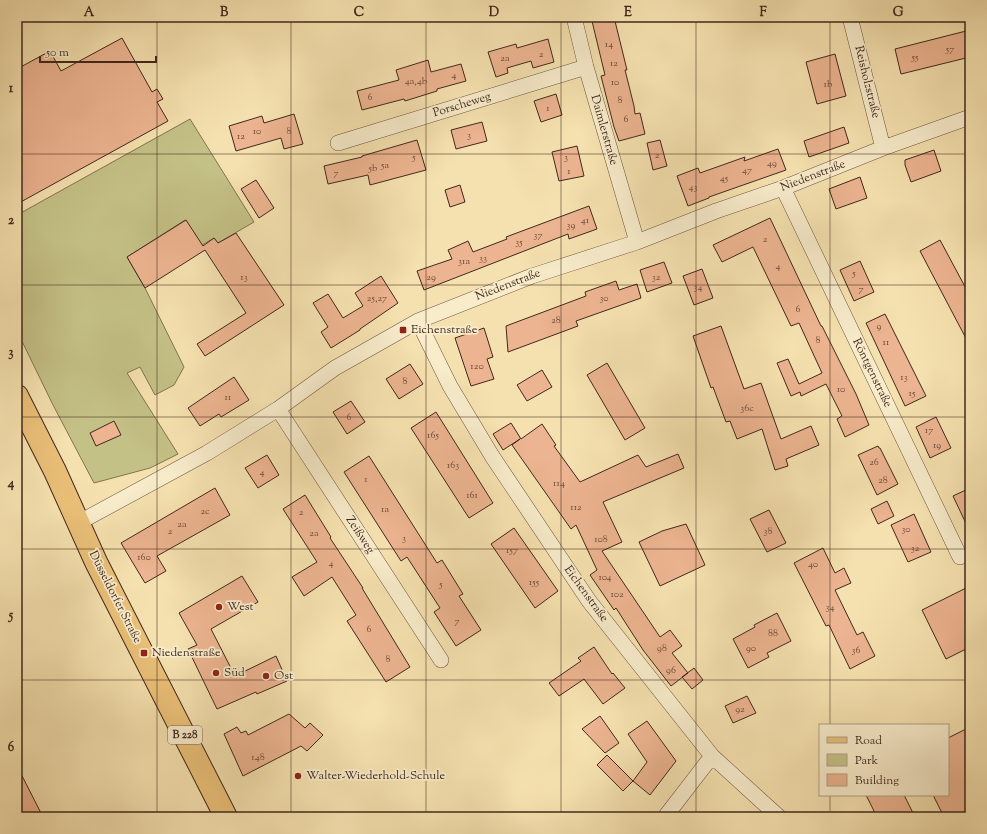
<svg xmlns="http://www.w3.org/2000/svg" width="987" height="834" viewBox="0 0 987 834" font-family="'Sorts Mill Goudy',serif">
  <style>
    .green { fill: #c4c186; stroke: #827451 }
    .building { fill: #ecb490; stroke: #41281c }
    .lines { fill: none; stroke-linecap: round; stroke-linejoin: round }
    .minor-casing { stroke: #6e5641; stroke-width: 16 }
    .primary-casing { stroke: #41281c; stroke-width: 24 }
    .minor { stroke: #f8eccb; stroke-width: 15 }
    .primary { stroke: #eac078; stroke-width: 22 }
    .grid { fill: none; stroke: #41281c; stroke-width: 1; stroke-opacity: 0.55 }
    .poi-dot { fill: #8f2418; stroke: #f8eccb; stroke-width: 1.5 }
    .labels { text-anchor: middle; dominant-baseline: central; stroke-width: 3.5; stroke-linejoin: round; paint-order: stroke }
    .number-label { font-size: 10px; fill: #6c4b39 }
    .shield { fill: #f8eccb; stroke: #786350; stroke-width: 1 }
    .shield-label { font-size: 11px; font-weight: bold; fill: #41281c }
    .street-label { font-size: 12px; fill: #41281c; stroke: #f8eccb }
    .poi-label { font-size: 12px; fill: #41281c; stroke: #f8eccb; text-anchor: start }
    .neatline { fill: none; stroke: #41281c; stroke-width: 1.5 }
    .grid-label { font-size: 13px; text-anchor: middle; font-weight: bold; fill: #41281c }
  </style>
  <rect width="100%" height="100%" fill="#f5e1af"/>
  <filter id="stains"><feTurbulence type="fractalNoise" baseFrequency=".005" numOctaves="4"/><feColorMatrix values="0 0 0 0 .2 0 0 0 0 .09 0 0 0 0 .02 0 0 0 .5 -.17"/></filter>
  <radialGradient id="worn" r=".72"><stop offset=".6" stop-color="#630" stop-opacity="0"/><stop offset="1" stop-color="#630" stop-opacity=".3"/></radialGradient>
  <path class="green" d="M190,119L254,222L218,243L214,238L202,245L185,220L127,257L145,288L184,367L174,385L155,395L140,367L127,373L178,454L150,468L94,483L53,405L17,331V215Z"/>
  <path class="building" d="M591,17H614L627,70H625L634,106L635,114L640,113L645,134L619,141L614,127L601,76L605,75Z
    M970,30V57L901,74L895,49Z
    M122,38L152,92L157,89L163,99L157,102L168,121L17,204V69L50,51L61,71Z
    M548,39L554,62L533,68L531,61L507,68L508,73L496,77L488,52L516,44L517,48Z
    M835,54L846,96L817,104L806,62Z
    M428,60L431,72L461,64L466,81L437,89V91L405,101L404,99L362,110L357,91L399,80L396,70Z
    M556,94L562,115L541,122L534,101Z
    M294,114L303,144L284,149L281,138L236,151L229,126L262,116L264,123Z
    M482,122L487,141L456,149L451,130Z
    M844,127L849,143L809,157L804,141Z
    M417,140L426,170L370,185L368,175L328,184L324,166L362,157V156Z
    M660,140L667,166L653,170L647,143Z
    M577,146L584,176L559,181L552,152Z
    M778,149L786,170L709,197V198L688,206L677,176L698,168L700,173L745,157L744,161Z
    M934,150L941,171L911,182L905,165V160Z
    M860,177L867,198L836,209L829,189Z
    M256,180L274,208L259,218L241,189Z
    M460,185L465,202L450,207L445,190Z
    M589,206L597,229L569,239L568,234L424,290L417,271L452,259L448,250L468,241L473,252L507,239L506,237Z
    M770,218L821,326H822L856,394L869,425L845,437L837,419L842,416L826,384L801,396L800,392L791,396L777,363L788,359L799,384L822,373L799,323L791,326L753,247L722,262L713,245Z
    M186,220L203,246L214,238L218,243L236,233L284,305L205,356L197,344L246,313L205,250L145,288L127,257Z
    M940,240L970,296V346L920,251Z
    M860,261L874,292L854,301L840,270Z
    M664,262L672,283L647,292L640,270Z
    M702,269L713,298L694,305L683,276Z
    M381,276L398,303L360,329V330L331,348L321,332L328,327L313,303L328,294L343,318L363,306L355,293Z
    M616,281L619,290L637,284L641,298L576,321L578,326L508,352L506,326L586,296L585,292Z
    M885,314L926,396L905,406L866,323Z
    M721,326L744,389L761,383L781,439L811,426L819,445L786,459L788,466L775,470L762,429L737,439L730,421L726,422L713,387L711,388L693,336Z
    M484,328L493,357L487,359L494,379L471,386L455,338Z
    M607,363L645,428L625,440L587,375Z
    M410,364L423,384L399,399L386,379Z
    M542,370L552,387L527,401L517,385Z
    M234,377L249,400L221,417L219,414L200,426L188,408Z
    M351,401L365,422L347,434L333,412Z
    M436,412L493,503L469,518L411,428Z
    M936,417L951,448L930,458L916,427Z
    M114,421L121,435L96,446L90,433Z
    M511,423L521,439L542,424L556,445L554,446L580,482L638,455L646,467L678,454L684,468L603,502L622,542L602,551L660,637L670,630L682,646L672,653L688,673L671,686L643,650L616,608L614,610L590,575L597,570L576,525L571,529L512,445L520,439L503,450L493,434Z
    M878,446L879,448H880L898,484L877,495L858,455Z
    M267,455L279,475L258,488L245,468Z
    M369,456L437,563L442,560L463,594L459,596L481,630L456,646L434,612L440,608L407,557L401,561L344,472Z
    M215,488L230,515L157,556L166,571L145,583L121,543Z
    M970,488V532L953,496Z
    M305,495L331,537L330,538L363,588H362L410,667L386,682L347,621L356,615L332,577L304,596L292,577L317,562L283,509Z
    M887,501L894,516L878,524L871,509Z
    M769,510L786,543L767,552L750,519Z
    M914,514L931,552L908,562L891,525Z
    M686,524L705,565L660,586L639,542L662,531Z
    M514,528L558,591L535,608L491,544Z
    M823,548L835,573L844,568L851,583L835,590L857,635L863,632L875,656L850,669L829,625L826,626L794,563Z
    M242,576L258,602L211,629L235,676L276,656L287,681L257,694L256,692L217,709L188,649L197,645L179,613Z
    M970,586V647L946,659L922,610Z
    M777,613L791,641L767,653L769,657L748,668L733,639L755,627L754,625Z
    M594,647L612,674L613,673L625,688L603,704L584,679L559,696L549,683L581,661L578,658Z
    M694,668L703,680L692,689L682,677Z
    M747,696L756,713L733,723L725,706Z
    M289,714L305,728L310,723L323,735L307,751L301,746L243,776L224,734L237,727L241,733L246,731L248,735Z
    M600,716L619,743L605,753L582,729Z
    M647,721L676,761L650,795L633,781L647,762L628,734Z
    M970,727V817H944L933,795H948V738Z
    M607,755L633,781L623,791L597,765Z
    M17,766L43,817H17Z
    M866,795H904L915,817H877Z"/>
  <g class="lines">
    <g class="minor-casing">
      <path id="minor" d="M574,17L586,67L637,242
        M850,17L883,148
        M338,143L586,67
        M783,188L960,557
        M418,321L450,386L492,456L589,601L712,756L779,817
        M278,409L441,660
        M78,523L207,453L278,409L335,368L418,321L532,276L637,242L716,211L783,188L883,148L970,117
        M665,817L712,756"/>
    </g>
    <g class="primary-casing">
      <path id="primary" d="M17,396L55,471L96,562L226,817"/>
    </g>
    <use href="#minor" class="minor"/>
    <use href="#primary" class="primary"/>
  </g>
  <path class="grid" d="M157,17V817M291,17V817M426,17V817M561,17V817M696,17V817M830,17V725M17,154H970M17,285H970M17,417H970M17,549H970M17,680H970M830,795V817"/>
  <g class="poi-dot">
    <rect x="399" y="326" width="8" height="8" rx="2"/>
    <circle cx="219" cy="607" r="4"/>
    <rect x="140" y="649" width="8" height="8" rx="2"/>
    <circle cx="216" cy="673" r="4"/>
    <circle cx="266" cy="676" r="4"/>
    <circle cx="298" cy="776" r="4"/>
  </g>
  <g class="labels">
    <g class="number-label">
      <text x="609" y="44">14</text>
      <text x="950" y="49">57</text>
      <text x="541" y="54">2</text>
      <text x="915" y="57">55</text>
      <text x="505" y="58">2a</text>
      <text x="614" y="63">12</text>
      <text x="454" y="75">4</text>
      <text x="416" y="81">4a,4b</text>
      <text x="615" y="82">10</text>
      <text x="828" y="84">1b</text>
      <text x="370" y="97">6</text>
      <text x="620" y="100">8</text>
      <text x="548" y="108">1</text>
      <text x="626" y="119">6</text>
      <text x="257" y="131">10</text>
      <text x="289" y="131">8</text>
      <text x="469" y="135">3</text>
      <text x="241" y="136">12</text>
      <text x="657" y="155">2</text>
      <text x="414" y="157">5</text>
      <text x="566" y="157">3</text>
      <text x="772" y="163">49</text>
      <text x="385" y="165">5a</text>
      <text x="373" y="168">5b</text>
      <text x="747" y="170">47</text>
      <text x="569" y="171">1</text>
      <text x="336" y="173">7</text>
      <text x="724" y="178">45</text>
      <text x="693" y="187">43</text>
      <text x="585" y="220">41</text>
      <text x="571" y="225">39</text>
      <text x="538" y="235">37</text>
      <text x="765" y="239">2</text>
      <text x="519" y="242">35</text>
      <text x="483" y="258">33</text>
      <text x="464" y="261">31a</text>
      <text x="778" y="266">4</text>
      <text x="854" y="273">5</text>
      <text x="244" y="277">13</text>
      <text x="431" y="277">29</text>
      <text x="656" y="277">32</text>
      <text x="698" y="287">34</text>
      <text x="861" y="289">7</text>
      <text x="377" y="298">25,27</text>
      <text x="604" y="298">30</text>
      <text x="798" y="309">6</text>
      <text x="556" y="320">28</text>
      <text x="879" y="326">9</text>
      <text x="818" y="340">8</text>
      <text x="886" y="342">11</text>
      <text x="477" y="366">120</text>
      <text x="904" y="377">13</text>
      <text x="405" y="381">8</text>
      <text x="841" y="389">10</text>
      <text x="912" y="393">15</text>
      <text x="228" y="397">11</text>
      <text x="747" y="408">36c</text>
      <text x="349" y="417">6</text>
      <text x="929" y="430">17</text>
      <text x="433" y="435">165</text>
      <text x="937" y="445">19</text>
      <text x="874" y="462">26</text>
      <text x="453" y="465">163</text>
      <text x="262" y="472">4</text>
      <text x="366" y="479">1</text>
      <text x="883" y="480">28</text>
      <text x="559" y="483">114</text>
      <text x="472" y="495">161</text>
      <text x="576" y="507">112</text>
      <text x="385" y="509">1a</text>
      <text x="205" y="511">2c</text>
      <text x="301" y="512">2</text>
      <text x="182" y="524">2a</text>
      <text x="906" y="529">30</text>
      <text x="170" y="531">2</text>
      <text x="768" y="531">38</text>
      <text x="314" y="533">2a</text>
      <text x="404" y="538">3</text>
      <text x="601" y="539">108</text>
      <text x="915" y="548">32</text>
      <text x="512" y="550">157</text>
      <text x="144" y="557">160</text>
      <text x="331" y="563">4</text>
      <text x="813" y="564">40</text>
      <text x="605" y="577">104</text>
      <text x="534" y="582">155</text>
      <text x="441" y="584">5</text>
      <text x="617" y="594">102</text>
      <text x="830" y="607">34</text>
      <text x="457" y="621">7</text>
      <text x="369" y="629">6</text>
      <text x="773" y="633">88</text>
      <text x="662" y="648">98</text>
      <text x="751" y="648">90</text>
      <text x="856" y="650">36</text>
      <text x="388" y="659">8</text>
      <text x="671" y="670">96</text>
      <text x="740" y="709">92</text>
      <text x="258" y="757">148</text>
    </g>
    <rect class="shield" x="168" y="726" width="34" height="18" rx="3"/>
    <g class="shield-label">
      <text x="185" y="735">B 228</text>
    </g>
    <g class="street-label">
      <text transform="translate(867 82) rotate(76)">Reisholzstraße</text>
      <text transform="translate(462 105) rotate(-17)">Porscheweg</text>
      <text transform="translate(604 130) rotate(74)">Daimlerstraße</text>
      <text transform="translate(813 176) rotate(-21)">Niedenstraße</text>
      <text transform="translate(508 285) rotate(-21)">Niedenstraße</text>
      <text transform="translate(872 373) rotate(64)">Röntgenstraße</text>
      <text transform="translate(360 535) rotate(57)">Zeißweg</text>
      <text transform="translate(586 594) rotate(54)">Eichenstraße</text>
      <text transform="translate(115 597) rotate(63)">Düsseldorfer Straße</text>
    </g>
    <g class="poi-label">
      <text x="411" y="330">Eichenstraße</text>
      <text x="227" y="607">West</text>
      <text x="152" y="653">Niedenstraße</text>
      <text x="224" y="673">Süd</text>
      <text x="274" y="676">Ost</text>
      <text x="306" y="776">Walter-Wiederhold-Schule</text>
    </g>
  </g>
  <rect width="987" height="834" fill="none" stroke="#f5e1af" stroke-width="44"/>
  <rect x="819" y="724" width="130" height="72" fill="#f8eccb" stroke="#af9e85"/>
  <rect x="827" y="737" width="20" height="6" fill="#eac078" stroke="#af9e85"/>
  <text x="855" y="744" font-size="12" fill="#41281c">Road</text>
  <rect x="827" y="754" width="20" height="12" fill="#c4c186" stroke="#af9e85"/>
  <text x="855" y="764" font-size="12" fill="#41281c">Park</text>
  <rect x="827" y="774" width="20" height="12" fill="#ecb490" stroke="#af9e85"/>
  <text x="855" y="784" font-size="12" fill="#41281c">Building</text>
  <path d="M40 56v6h116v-6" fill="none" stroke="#41281c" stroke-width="2"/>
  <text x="46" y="56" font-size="12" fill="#41281c" stroke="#f8eccb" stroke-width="3" paint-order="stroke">50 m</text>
  <rect x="22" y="22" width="943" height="790" class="neatline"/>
  <g class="grid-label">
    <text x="89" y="16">A</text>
    <text x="224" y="16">B</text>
    <text x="359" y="16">C</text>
    <text x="494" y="16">D</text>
    <text x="628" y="16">E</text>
    <text x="763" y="16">F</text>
    <text x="898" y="16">G</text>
    <text x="11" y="92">1</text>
    <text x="11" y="224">2</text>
    <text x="11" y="356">3</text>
    <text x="11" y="487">4</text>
    <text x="11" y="619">5</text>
    <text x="11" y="751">6</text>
  </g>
  <rect width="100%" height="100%" filter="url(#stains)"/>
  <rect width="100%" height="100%" fill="url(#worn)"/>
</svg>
